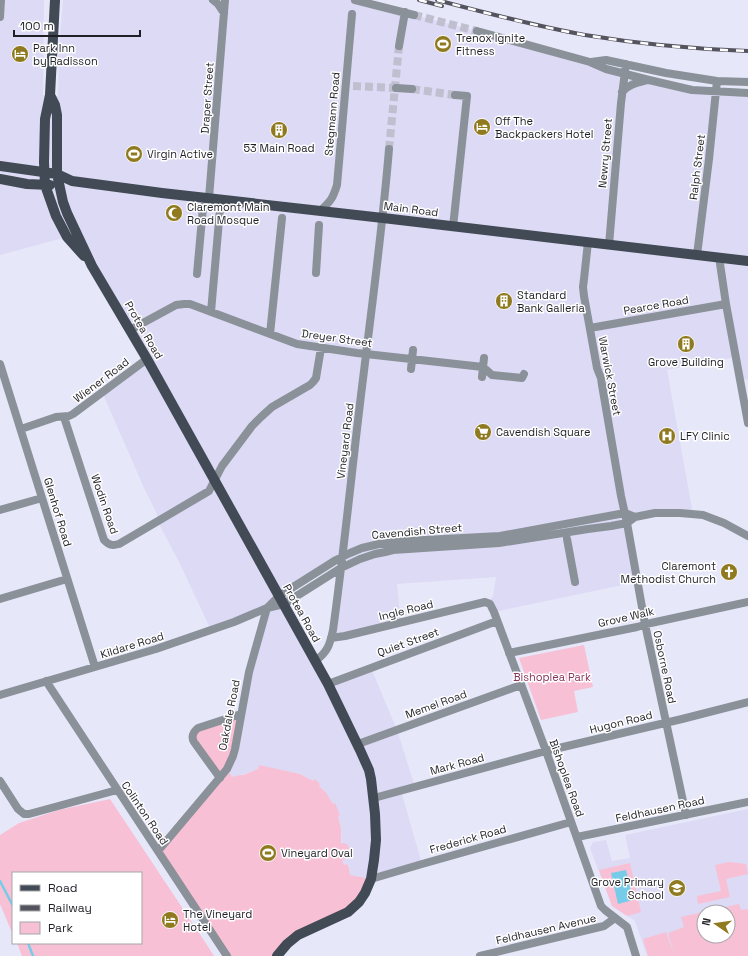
<svg xmlns="http://www.w3.org/2000/svg" width="748" height="956" viewBox="0 0 748 956" font-family="'Space Grotesk',sans-serif">
  <style>
    .built { fill: #dcdaf5; fill-rule: evenodd }
    .green { fill: #f8c0d4; fill-rule: evenodd }
    .water { fill: #76cce8 }
    .lines { fill: none; stroke-linecap: round; stroke-linejoin: round }
    .stream { stroke: #76cce8; stroke-width: 2.5 }
    .minor-tunnel { stroke: #bfbfd0; stroke-width: 8; stroke-dasharray: 8 4; stroke-linecap: butt }
    .minor { stroke: #8b9198; stroke-width: 8 }
    .major { stroke: #414a55; stroke-width: 10 }
    .rail-casing { stroke: #54545e; stroke-width: 4 }
    .rail { stroke: #fff; stroke-width: 2.5; stroke-dasharray: 8; stroke-linecap: butt }
    .labels { text-anchor: middle; dominant-baseline: central; stroke-width: 3; stroke-linejoin: round; paint-order: stroke }
    .poi-label { font-size: 11px; fill: #1f1f26; stroke: #fff; text-anchor: start }
    .street-label { font-size: 11px; fill: #1f1f26; stroke: #fff }
    .park-label { font-size: 11px; fill: #87345a; stroke: #fff }
  </style>
  <rect width="100%" height="100%" fill="#e7e7fa"/>
  <path class="built" d="M0,0H44L43,95L58,96L59,50L63,0H355L477,31L649,80L748,93V379L740,381L735,357L667,370L693,514L667,513L627,523L637,582L494,612L485,602L493,597L496,577L397,584L401,623L331,638L342,557L279,596L328,684L371,668L397,730L415,787L401,791L422,864L371,879L350,875L349,868L347,864L344,865L342,860L341,829L338,816L331,800L318,785L320,784L317,781H313L300,774L259,766L258,769L232,778L227,769L267,608L211,630L180,564L160,526L158,520L157,514L145,490L102,392L147,359L92,266L67,237L0,255Z
    M748,809V956H647L635,921L612,906L590,848L593,842L606,840L612,861L630,858L625,835ZM704,912H728V936H704Z"/>
  <path class="green" d="M584,645L593,687L574,691L578,712L541,720L519,658Z
    M241,714L227,769L232,777L240,775H243L258,769L259,765L300,774L313,781L315,779L320,784L319,786L327,794L333,804L335,803L340,815L338,816L341,829V843L347,844L350,849L345,851L346,853L343,854L345,859L342,860L344,865L347,864L349,868L350,875L371,879L359,902L303,932L277,956H227L158,851L220,778L194,742V732Z
    M110,799L207,945L214,956H22L17,943H141V873H13V935L0,904V835L19,823L59,810Z
    M729,862L746,864L748,874L726,879L730,897L698,904L697,896L721,891L715,865Z
    M630,863L641,912L627,916L612,906L599,870Z
    M739,904L741,910L748,909V956H675L668,933L684,927L681,917ZM704,912H728V936H704Z
    M666,932L675,956H648L643,939Z"/>
  <path class="water" d="M626,870L633,900L618,904L611,873Z"/>
  <g class="lines">
    <path class="stream" d="M0,881L13,906
      M28,943L33,956"/>
    <path class="minor-tunnel" d="M414,15L477,31
      M353,86L396,88
      M412,89L455,95
      M389,149L399,46"/>
    <path class="minor" d="M213,0L218,4L224,13
      M355,0L414,15
      M0,17L1,0
      M477,31L590,62L606,69L649,80L692,90L748,93
      M399,46L405,12
      M591,62L606,60L666,73L717,81L748,82
      M396,88L412,89
      M622,92C629,84 637,83 648,80
      M209,198L225,0
      M320,211C331,201 333,198 337,185L352,14
      M453,227L467,96L455,95
      M588,242L584,279L583,287L584,296L597,368L601,378L602,385L621,496L627,523L645,624L686,815
      M609,245L621,103L626,64
      M697,255L709,159L717,81
      M719,257L726,304L748,423
      M316,273L319,225
      M197,274L203,207
      M211,312L220,209
      M590,328L726,304
      M130,330L176,305L184,304H190L297,344L357,353L483,367L492,375L522,378L524,374
      M270,334L282,218
      M0,364L95,667
      M411,369L413,350
      M482,377L484,358
      M64,417L104,540C109,545 112,546 119,544L209,491L222,466L252,426L261,417L272,407L303,389L310,385L313,382L316,378L321,348
      M21,429L56,417L69,416L73,414L147,359
      M0,510L42,498
      M567,539L575,582
      M0,599L67,579
      M331,638L345,636L485,602L490,604L494,612L546,751L601,906L605,910L627,927L636,956
      M509,653L637,627L651,623L748,602
      M315,661C328,652 330,644 333,630C345,544 353,457 364,371C373,297 383,223 389,149
      M46,681L227,956
      M328,684L497,621
      M0,695L156,649L234,622L267,608L284,604L341,568L360,559L375,554L385,552L393,550L499,543L588,529L611,526L627,523L635,517L655,513H680L703,515L724,523L748,536
      M358,744L521,685
      M220,778L194,742C191,737 193,732 198,728L241,714
      M0,781L18,809L24,814H29L117,790
      M374,798L546,751L682,719L748,702
      M577,837L748,802
      M158,851L227,769L233,756L235,749L249,672L267,608L279,596L336,560L350,553L362,548L379,544L406,541L500,536L625,513L635,517
      M371,879L422,864L571,822
      M480,956L604,926L615,918"/>
    <path class="major" d="M55,0L50,95L45,119L44,162L45,185L56,216L67,237L84,256
      M50,95L55,105L57,115V174L63,202L67,213L92,266L147,359L328,684L360,750L369,770L371,779L375,814L376,840L374,860L371,879L365,893L359,902L348,912L298,935L287,944L277,956
      M0,166L57,174L72,181L162,193L383,218L748,261
      M0,179L27,184L50,185"/>
    <g class="rail-casing">
      <path id="rail" d="M419,0L442,6
        M437,0C486,13 535,26 585,35C639,44 693,49 748,51"/>
    </g>
    <use href="#rail" class="rail"/>
  </g>
  <defs>
    <g id="stadium-disc" transform="scale(0.9)"><circle r="9.5" fill="#907a20" stroke="#fff"/><path d="M0-5a6.5 5 0 1 0 0 10a6.5 5 0 1 0 0-10ZM-3.5-1.8h7v3.6h-7Z" fill="#fff"/></g>
    <g id="hotel-disc" transform="scale(0.9)"><circle r="9.5" fill="#907a20" stroke="#fff"/><path d="M-6-4.5h1.5V1H6V5H4.5V3h-9V5H-6ZM-4 0a1.8 1.8 0 1 1 3.6 0ZM.5 0V-2.5h3Q6-2.5 6 0Z" fill="#fff"/></g>
    <g id="building-disc" transform="scale(0.9)"><circle r="9.5" fill="#907a20" stroke="#fff"/><path d="M-4-6H4V6H1V3H-1V6H-4ZM-2.5-4.3h1.7v1.8h-1.7ZM.8-4.3h1.7v1.8H.8ZM-2.5-1h1.7V.8h-1.7ZM.8-1h1.7V.8H.8Z" fill="#fff"/></g>
    <g id="mosque-disc" transform="scale(0.9)"><circle r="9.5" fill="#907a20" stroke="#fff"/><path d="M3.5-4.9A6 6 0 1 0 3.5 4.9A5 5 0 1 1 3.5-4.9Z" fill="#fff"/></g>
    <g id="supermarket-disc" transform="scale(0.9)"><circle r="9.5" fill="#907a20" stroke="#fff"/><path d="M-6-5.5h2.5l.6 2H6L4.5 2H-2.5L-4.4-4H-6ZM-1.5 3.2a1.3 1.3 0 1 0 .1 0ZM3 3.2a1.3 1.3 0 1 0 .1 0Z" fill="#fff"/></g>
    <g id="hospital-disc" transform="scale(0.9)"><circle r="9.5" fill="#907a20" stroke="#fff"/><path d="M-5-5h3v3.5h4V-5h3V5h-3V1.5h-4V5h-3Z" fill="#fff"/></g>
    <g id="church-disc" transform="scale(0.9)"><circle r="9.5" fill="#907a20" stroke="#fff"/><path d="M-1.2-6h2.4v3.5h3.3v2.4h-3.3V6h-2.4V-.1h-3.3v-2.4h3.3Z" fill="#fff"/></g>
    <g id="school-disc" transform="scale(0.9)"><circle r="9.5" fill="#907a20" stroke="#fff"/><path d="M0-5L7-2L0 1L-7-2ZM-4 1L0 2.5L4 1V4Q0 6-4 4Z" fill="#fff"/></g>
  </defs>
  <g fill-rule="evenodd">
    <use href="#stadium-disc" x="443" y="44"/>
    <use href="#hotel-disc" x="20" y="54"/>
    <use href="#hotel-disc" x="482" y="127"/>
    <use href="#building-disc" x="279" y="130"/>
    <use href="#stadium-disc" x="134" y="154"/>
    <use href="#mosque-disc" x="174" y="213"/>
    <use href="#building-disc" x="504" y="301"/>
    <use href="#building-disc" x="686" y="344"/>
    <use href="#supermarket-disc" x="483" y="432"/>
    <use href="#hospital-disc" x="667" y="436"/>
    <use href="#church-disc" x="729" y="572"/>
    <use href="#stadium-disc" x="268" y="853"/>
    <use href="#school-disc" x="677" y="888"/>
    <use href="#hotel-disc" x="170" y="920"/>
  </g>
  <g class="labels">
    <g class="poi-label">
      <text x="456" y="38">Trenox Ignite<tspan x="456" dy="13">Fitness</tspan></text>
      <text x="33" y="48">Park Inn<tspan x="33" dy="13">by Radisson</tspan></text>
      <text x="495" y="121">Off The<tspan x="495" dy="13">Backpackers Hotel</tspan></text>
      <text x="279" y="148" text-anchor="middle">53 Main Road</text>
      <text x="147" y="154">Virgin Active</text>
      <text x="187" y="207">Claremont Main<tspan x="187" dy="13">Road Mosque</tspan></text>
      <text x="517" y="295">Standard<tspan x="517" dy="13">Bank Galleria</tspan></text>
      <text x="686" y="362" text-anchor="middle">Grove Building</text>
      <text x="496" y="432">Cavendish Square</text>
      <text x="680" y="436">LFY Clinic</text>
      <text x="716" y="566" text-anchor="end">Claremont<tspan x="716" dy="13">Methodist Church</tspan></text>
      <text x="281" y="853">Vineyard Oval</text>
      <text x="664" y="882" text-anchor="end">Grove Primary<tspan x="664" dy="13">School</tspan></text>
      <text x="183" y="914">The Vineyard<tspan x="183" dy="13">Hotel</tspan></text>
    </g>
    <g class="street-label">
      <text transform="translate(207 98) rotate(-86)">Draper Street</text>
      <text transform="translate(332 114) rotate(-85)">Stegmann Road</text>
      <text transform="translate(605 153) rotate(-85)">Newry Street</text>
      <text transform="translate(697 167) rotate(-83)">Ralph Street</text>
      <text transform="translate(411 209) rotate(7)">Main Road</text>
      <text transform="translate(656 305) rotate(-10)">Pearce Road</text>
      <text transform="translate(144 330) rotate(60)">Protea Road</text>
      <text transform="translate(337 338) rotate(8)">Dreyer Street</text>
      <text transform="translate(610 376) rotate(79)">Warwick Street</text>
      <text transform="translate(101 380) rotate(-37)">Wiener Road</text>
      <text transform="translate(345 441) rotate(-83)">Vineyard Road</text>
      <text transform="translate(105 504) rotate(71)">Wodin Road</text>
      <text transform="translate(58 512) rotate(73)">Glenhof Road</text>
      <text transform="translate(417 531) rotate(-5)">Cavendish Street</text>
      <text transform="translate(406 610) rotate(-14)">Ingle Road</text>
      <text transform="translate(302 613) rotate(61)">Protea Road</text>
      <text transform="translate(626 617) rotate(-13)">Grove Walk</text>
      <text transform="translate(408 642) rotate(-20)">Quiet Street</text>
      <text transform="translate(132 645) rotate(-17)">Kildare Road</text>
      <text transform="translate(665 667) rotate(78)">Osborne Road</text>
      <text transform="translate(436 704) rotate(-20)">Memel Road</text>
      <text transform="translate(229 715) rotate(-79)">Oakdale Road</text>
      <text transform="translate(621 722) rotate(-14)">Hugon Road</text>
      <text transform="translate(457 764) rotate(-15)">Mark Road</text>
      <text transform="translate(567 778) rotate(70)">Bishoplea Road</text>
      <text transform="translate(660 809) rotate(-12)">Feldhausen Road</text>
      <text transform="translate(145 813) rotate(56)">Colinton Road</text>
      <text transform="translate(468 839) rotate(-16)">Frederick Road</text>
      <text transform="translate(546 929) rotate(-13)">Feldhausen Avenue</text>
    </g>
    <g class="park-label">
      <text x="552" y="677">Bishoplea Park</text>
    </g>
  </g>
  <rect x="12" y="872" width="130" height="72" fill="#ffffff" stroke="#a5a5a8"/>
  <rect x="20" y="885" width="20" height="6" fill="#414a55" stroke="#a5a5a8"/>
  <text x="48" y="892" font-size="12" fill="#1f1f26">Road</text>
  <rect x="20" y="905" width="20" height="6" fill="#54545e" stroke="#a5a5a8"/>
  <text x="48" y="912" font-size="12" fill="#1f1f26">Railway</text>
  <rect x="20" y="922" width="20" height="12" fill="#f8c0d4" stroke="#a5a5a8"/>
  <text x="48" y="932" font-size="12" fill="#1f1f26">Park</text>
  <g transform="translate(716 924) rotate(283)"><circle r="19" fill="#ffffff" stroke="#a5a5a8"/>
  <path d="M0-3L7 15L0 10L-7 15Z" fill="#907a20"/>
  <text y="-6" font-size="11" font-weight="bold" text-anchor="middle" fill="#1f1f26">N</text>
  </g>
  <path d="M14 30v6h126v-6" fill="none" stroke="#1f1f26" stroke-width="2"/>
  <text x="20" y="30" font-size="12" fill="#1f1f26" stroke="#ffffff" stroke-width="3" paint-order="stroke">100 m</text>
</svg>
